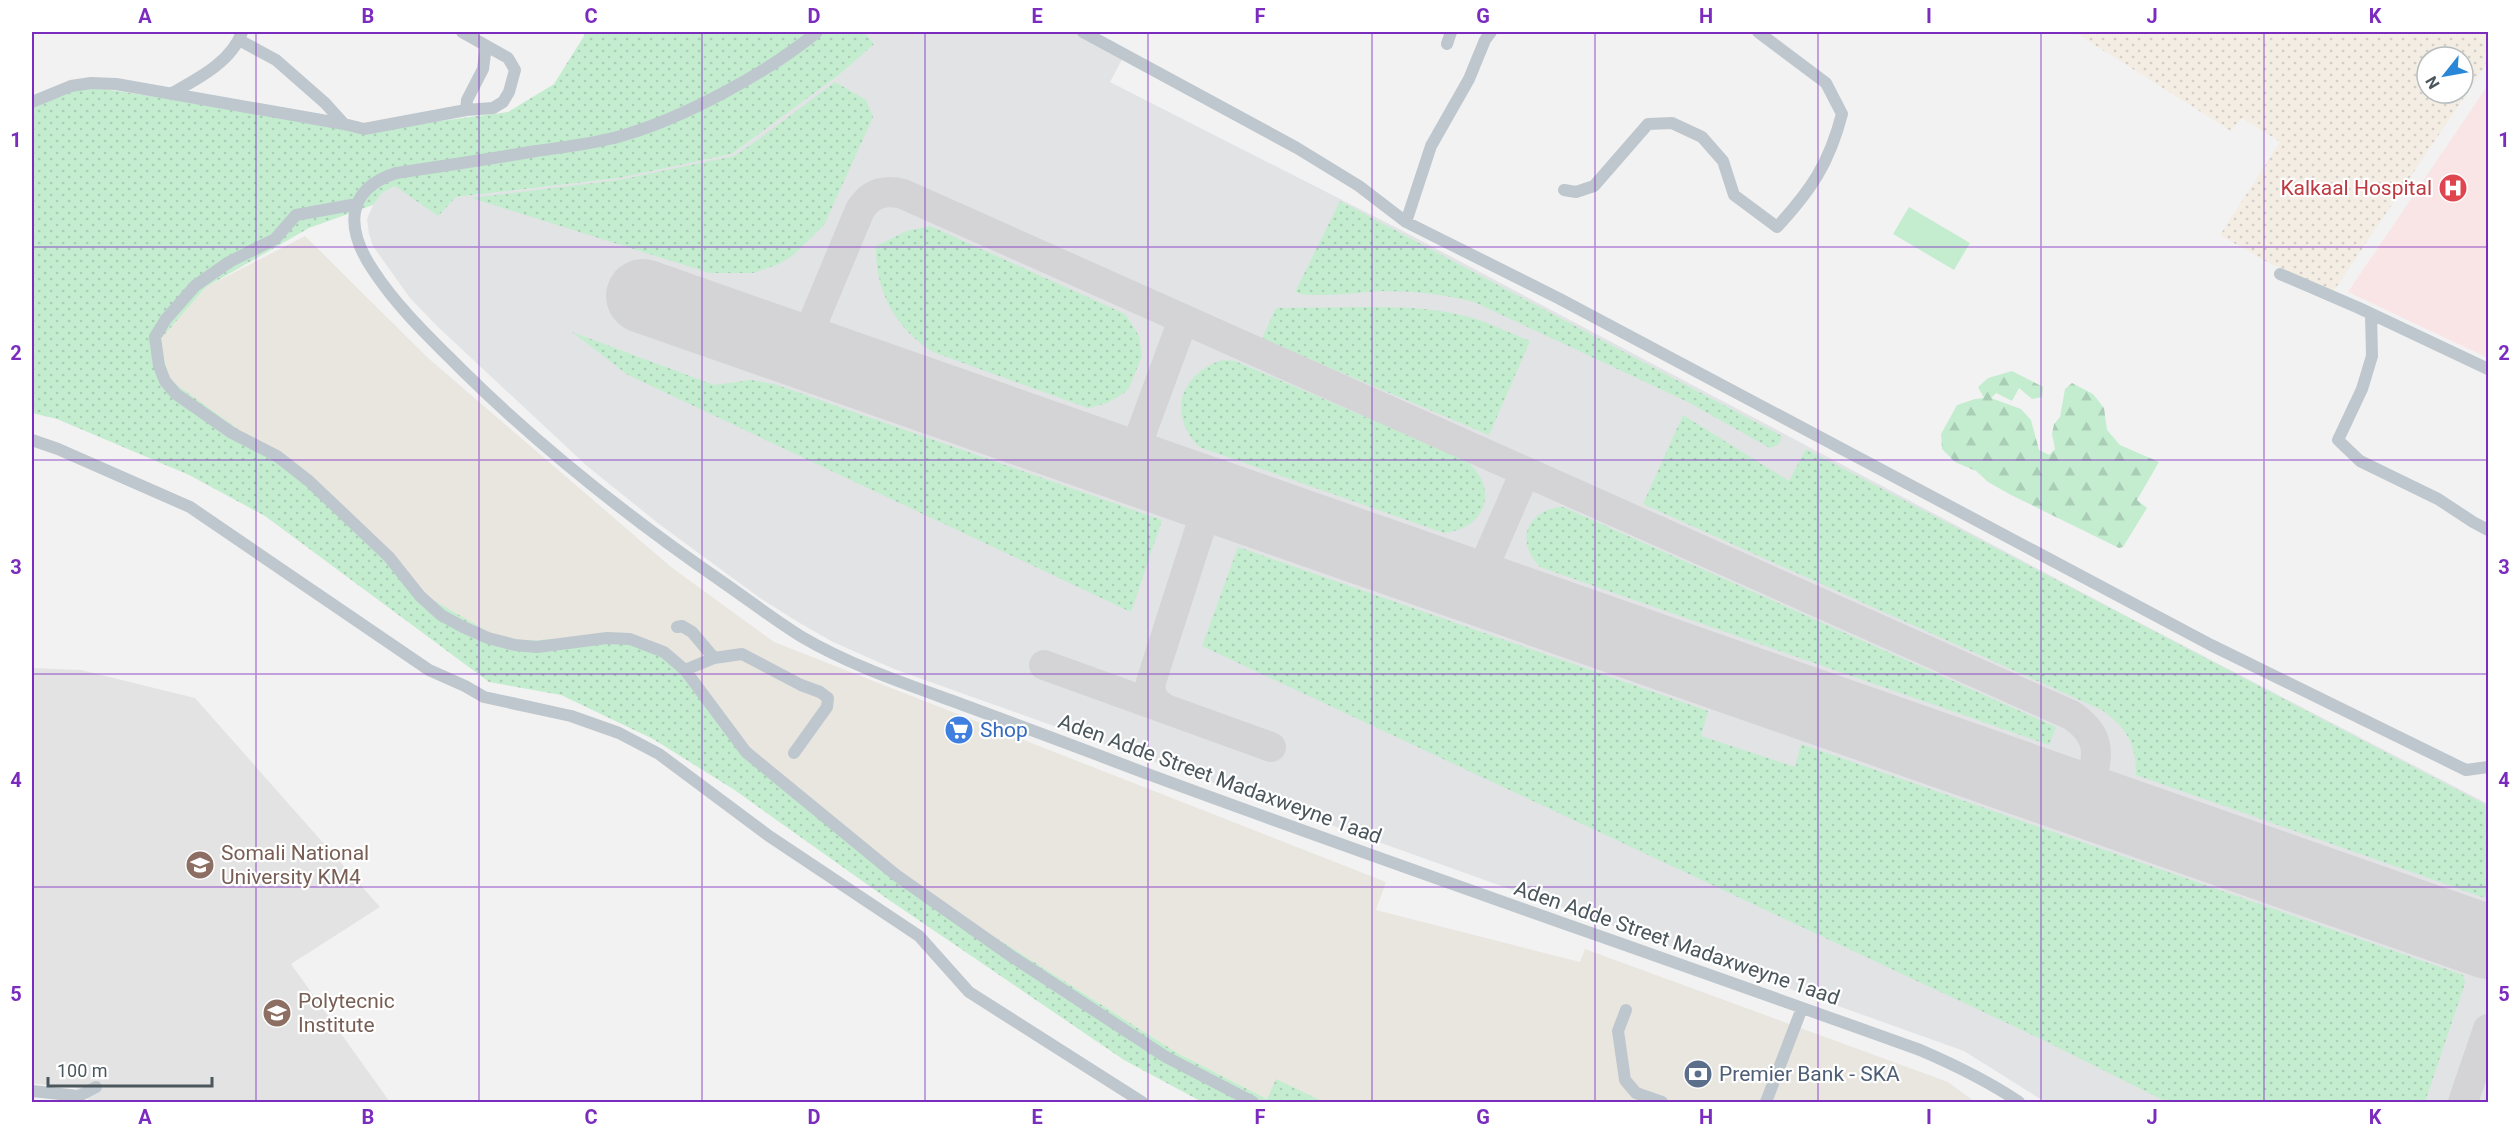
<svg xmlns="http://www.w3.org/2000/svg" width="2520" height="1134" viewBox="0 0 2520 1134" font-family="Roboto,sans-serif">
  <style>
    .commercial { fill: #e9e6e0 }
    .education { fill: #e4e3e3 }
    .medical { fill: #fae5e6 }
    .airport { fill: #e1e3e5 }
    .grass { fill: url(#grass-dots) }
    .forest { fill: url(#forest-firs) }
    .sand { fill: url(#sand-dots); fill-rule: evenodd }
    .pitch { fill: #c4edd0 }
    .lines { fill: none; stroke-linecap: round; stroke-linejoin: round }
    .taxiway { stroke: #d4d4d6; stroke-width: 30 }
    .runway { stroke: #d4d4d6; stroke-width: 74 }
    .minor { stroke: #bec7cd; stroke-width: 12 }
    .grid { fill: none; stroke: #7b2cbf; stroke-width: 1.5; stroke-opacity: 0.55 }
    .labels { text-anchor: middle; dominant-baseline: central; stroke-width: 4.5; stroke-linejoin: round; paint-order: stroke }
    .health-label { font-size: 21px; fill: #be3a42; stroke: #fff; text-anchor: end }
    .shop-label { font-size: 21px; fill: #366cbe; stroke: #fff; text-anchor: start }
    .street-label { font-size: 21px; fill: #4b575d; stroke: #fff }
    .education-label { font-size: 21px; fill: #785e54; stroke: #fff; text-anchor: start }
    .service-label { font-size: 21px; fill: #4e5e75; stroke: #fff; text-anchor: start }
    .neatline { fill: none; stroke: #7b2cbf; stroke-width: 2 }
    .grid-label { font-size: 20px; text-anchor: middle; font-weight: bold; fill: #7b2cbf }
  </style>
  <defs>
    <pattern id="grass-dots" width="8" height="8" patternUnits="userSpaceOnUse" patternTransform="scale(1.5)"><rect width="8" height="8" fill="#c4edd0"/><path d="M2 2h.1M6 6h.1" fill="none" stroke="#aacdb5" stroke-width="1.8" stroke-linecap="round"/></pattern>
    <pattern id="forest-firs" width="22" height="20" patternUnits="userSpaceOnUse" patternTransform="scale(1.5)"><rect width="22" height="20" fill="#c4edd0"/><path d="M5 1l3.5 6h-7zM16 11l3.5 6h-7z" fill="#aacdb5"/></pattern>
    <pattern id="sand-dots" width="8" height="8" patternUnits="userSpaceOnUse" patternTransform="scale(1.5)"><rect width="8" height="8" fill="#f3ede4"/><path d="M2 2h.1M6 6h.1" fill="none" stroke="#d2cdc6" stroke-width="1.8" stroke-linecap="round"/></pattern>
  </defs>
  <rect width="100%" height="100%" fill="#f3f2f2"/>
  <path class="commercial" d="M305,236L427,357L671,567L774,642L1386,882L1376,910L1580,962L1585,949L1948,1082L1975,1102H1324L1276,1080L1267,1099L1179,1054L924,892L419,592L233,426L170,380L159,341L206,287Z"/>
  <path class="education" d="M32,668L81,670L195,698L380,907L291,964L390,1102H91L74,1086L32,1084Z"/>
  <path class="medical" d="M2488,85V358L2348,292Z"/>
  <path class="airport" d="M864,32H1078L1124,56L1110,82L1403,231L2119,612L2488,804V1102H2045L1964,1051L894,669L833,642L798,622L760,598L659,524L587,466L438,327L410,298L373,246L369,234L367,219L373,205L382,193L395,186L456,197L618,178L732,154L839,75L873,44Z"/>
  <path class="grass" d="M584,32H864L874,44L839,75L732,154L619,178L456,197L438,216L395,186L382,193L373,205L309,228L206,287L159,341L170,380L324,491L419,592L506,642L622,635L685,667L746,750L924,892L1179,1054L1267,1099L1276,1079L1324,1102H1202L1124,1060L889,900L733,789L653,739L561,695L489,682L265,516L189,475L57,419L32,413V108L78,85L371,130L508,112L554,84L584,36Z
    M835,82L866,100L873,117L824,225L792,256L779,264L753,273H710L471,198L619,180L734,156L759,139Z
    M1340,201L1782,436L1779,444L1770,448L1688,402L1474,302C1444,294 1413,291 1382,291C1363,292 1310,299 1295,292Z
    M930,226L1125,314L1139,336L1142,356L1129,388L1124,393L1107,403L1088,408L933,352C895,328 875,291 876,246L907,231Z
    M1362,307C1398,307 1433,307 1469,317C1490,323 1510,333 1530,341L1489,435L1262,339L1276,308Z
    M572,332L714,385L751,380L774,384L1162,520L1131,612L628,375Z
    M1222,360L1235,361L1464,459C1500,486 1488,528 1444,533L1199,447C1167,414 1180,374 1222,360Z
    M1683,415L1789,481L1806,449L2488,806V899L2136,775C2136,742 2127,729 2102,710L1643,504Z
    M1563,507L2056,727L2049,745L1540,567C1515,542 1526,509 1563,507Z
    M1238,547L1708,711L1701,736L1795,767L1801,744L2463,975L2465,983L2425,1102H2167L2041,1039L1202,646Z"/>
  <path class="forest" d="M2012,371L2043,387L2042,397L2032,399L2019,388L2012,401L1996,393L1991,398L2021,409L2031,420L2039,450L2049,455L2055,449L2052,434L2054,424L2060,417L2065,389L2072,383L2093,394L2104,408L2107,430L2120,445L2159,462L2137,500L2147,508L2123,547L2119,548L2011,495L1988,482L1976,471L1955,462L1942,449L1941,434L1957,405L1975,399L1984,398L1978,387L1988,378Z"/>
  <path class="sand" d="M2074,32H2488V62L2333,292L2267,262L2220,235L2280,142L2242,118L2231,131ZM2427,57H2463V93H2427Z"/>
  <path class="pitch" d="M1909,207L1970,243L1954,270L1893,234Z"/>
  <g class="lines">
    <path class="taxiway" d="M801,351L860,210C870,194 884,189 903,194L2071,715C2109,740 2095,765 2085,801
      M1129,466L1183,320
      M1475,587L1519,486
      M1044,665L1271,747
      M1164,708C1154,702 1149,694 1151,682L1211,495
      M2463,1102L2488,1029"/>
    <path class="runway" d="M643,296L2488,942"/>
    <path class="minor" d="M817,32C767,73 684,118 621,136C593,144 564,147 536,151C489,159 443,166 396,173C344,190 346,230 373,270C397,307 430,338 461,369C542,449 631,519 724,583C750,601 776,621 802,637C848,664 900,682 950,700C1015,724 1080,748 1145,773C1402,868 1662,957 1920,1050C1955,1065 1988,1081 2019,1102
      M1083,32L1297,148L1359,186L1406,222L1560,299L2211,645L2466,770L2488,767
      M239,40L276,60L325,103L344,124
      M1447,44L1451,32
      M174,92C199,78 232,61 242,32
      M32,102L71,86L91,83L116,84L344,124L364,129L466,110L493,108L503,102L509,92L515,70L508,58L462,32
      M466,110L467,100L483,69L486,46
      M1564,190L1576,192L1594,186L1648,124L1672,123L1702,137L1723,161L1734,195L1777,227C1811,190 1829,164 1842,114L1826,83L1758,32
      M357,204L296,215L275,239L229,262L195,286L166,319L155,337L159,366L165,381L176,394L232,433L277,456L309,481L389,557L420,596L441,615L463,627L488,638L515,645L537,647L607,638L630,639L664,652L685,670L746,752L896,875L1011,956L1166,1057L1253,1102
      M1406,222L1431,146L1469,79L1485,40L1491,32
      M2280,274L2359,308L2488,369
      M2371,314L2372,356L2362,389L2338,440L2360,461L2438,499L2473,522L2488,530
      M32,440L58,449L190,507L429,670L465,686L484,697L571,716L619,733L659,754L769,836L919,936L969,992L1142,1102
      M677,627L682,626L692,632L714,658
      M685,670L714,658L742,654L801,685L820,692L828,698L827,707L794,753
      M1626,1010L1618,1031L1625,1080L1636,1093L1662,1102
      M32,1091L79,1096L96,1087
      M1766,1102L1802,1008"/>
  </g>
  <path class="grid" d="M256,32V1102M479,32V1102M702,32V1102M925,32V1102M1148,32V1102M1372,32V1102M1595,32V1102M1818,32V1102M2041,32V1102M2264,32V1102M32,247H2488M32,460H2488M32,674H2488M32,887H2488"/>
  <defs>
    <g id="hospital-disc" transform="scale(1.5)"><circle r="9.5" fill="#e0444e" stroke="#fff"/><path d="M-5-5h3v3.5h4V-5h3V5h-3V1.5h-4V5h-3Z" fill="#fff"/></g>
    <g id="supermarket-disc" transform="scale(1.5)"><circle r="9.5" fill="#3f7fe0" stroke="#fff"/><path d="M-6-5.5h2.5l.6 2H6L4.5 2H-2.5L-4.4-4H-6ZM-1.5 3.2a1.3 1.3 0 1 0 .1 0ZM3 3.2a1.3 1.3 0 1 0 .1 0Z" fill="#fff"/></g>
    <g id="university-disc" transform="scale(1.5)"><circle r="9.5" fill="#8d6e63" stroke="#fff"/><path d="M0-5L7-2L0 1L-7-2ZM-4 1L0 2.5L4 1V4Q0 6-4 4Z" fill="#fff"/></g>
    <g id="school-disc" transform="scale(1.5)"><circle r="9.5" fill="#8d6e63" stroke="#fff"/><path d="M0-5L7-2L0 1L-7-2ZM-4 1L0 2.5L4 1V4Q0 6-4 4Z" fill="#fff"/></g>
    <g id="bank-disc" transform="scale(1.5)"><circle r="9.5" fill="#5c6f8a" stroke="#fff"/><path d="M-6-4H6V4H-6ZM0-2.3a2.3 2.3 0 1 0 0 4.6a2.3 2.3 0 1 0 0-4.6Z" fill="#fff"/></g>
  </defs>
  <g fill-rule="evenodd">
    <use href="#hospital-disc" x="2453" y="188"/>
    <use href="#supermarket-disc" x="959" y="730"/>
    <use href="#university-disc" x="200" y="865"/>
    <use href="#school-disc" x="277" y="1013"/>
    <use href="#bank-disc" x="1698" y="1074"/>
  </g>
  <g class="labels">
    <g class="health-label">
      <text x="2432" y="188">Kalkaal Hospital</text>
    </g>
    <g class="shop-label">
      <text x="980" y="730">Shop</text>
    </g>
    <g class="street-label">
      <text transform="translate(1220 779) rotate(20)">Aden Adde Street Madaxweyne 1aad</text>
      <text transform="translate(1677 943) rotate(19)">Aden Adde Street Madaxweyne 1aad</text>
    </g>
    <g class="education-label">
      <text x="221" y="853">Somali National<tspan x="221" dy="24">University KM4</tspan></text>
      <text x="298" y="1001">Polytecnic<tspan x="298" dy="24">Institute</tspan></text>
    </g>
    <g class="service-label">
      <text x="1719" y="1074">Premier Bank - SKA</text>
    </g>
  </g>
  <rect width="2520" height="1134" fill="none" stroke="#ffffff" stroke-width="66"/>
  <g transform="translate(2445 75) rotate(239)"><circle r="28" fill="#ffffff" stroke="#b7bcbe" stroke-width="1.5"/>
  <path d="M0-4.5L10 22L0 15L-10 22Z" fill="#2887d7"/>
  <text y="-9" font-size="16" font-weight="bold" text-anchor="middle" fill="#4b575d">N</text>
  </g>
  <path d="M48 1077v9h164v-9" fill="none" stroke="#4b575d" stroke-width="3"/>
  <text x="57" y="1077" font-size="18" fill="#4b575d" stroke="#ffffff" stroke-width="4.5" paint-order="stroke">100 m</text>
  <rect x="33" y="33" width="2454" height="1068" class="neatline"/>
  <g class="grid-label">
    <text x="145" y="23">A</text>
    <text x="368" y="23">B</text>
    <text x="591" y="23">C</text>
    <text x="814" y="23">D</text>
    <text x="1037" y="23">E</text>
    <text x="1260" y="23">F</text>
    <text x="1483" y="23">G</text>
    <text x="1706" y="23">H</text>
    <text x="1929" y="23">I</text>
    <text x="2152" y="23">J</text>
    <text x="2375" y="23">K</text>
    <text x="16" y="147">1</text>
    <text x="2504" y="147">1</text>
    <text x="16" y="360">2</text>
    <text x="2504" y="360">2</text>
    <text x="16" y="574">3</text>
    <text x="2504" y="574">3</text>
    <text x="16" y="787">4</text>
    <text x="2504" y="787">4</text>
    <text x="16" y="1001">5</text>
    <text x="2504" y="1001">5</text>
    <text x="145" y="1124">A</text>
    <text x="368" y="1124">B</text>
    <text x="591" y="1124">C</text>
    <text x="814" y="1124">D</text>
    <text x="1037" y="1124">E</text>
    <text x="1260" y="1124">F</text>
    <text x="1483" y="1124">G</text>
    <text x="1706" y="1124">H</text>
    <text x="1929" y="1124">I</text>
    <text x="2152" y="1124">J</text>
    <text x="2375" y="1124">K</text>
  </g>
</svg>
